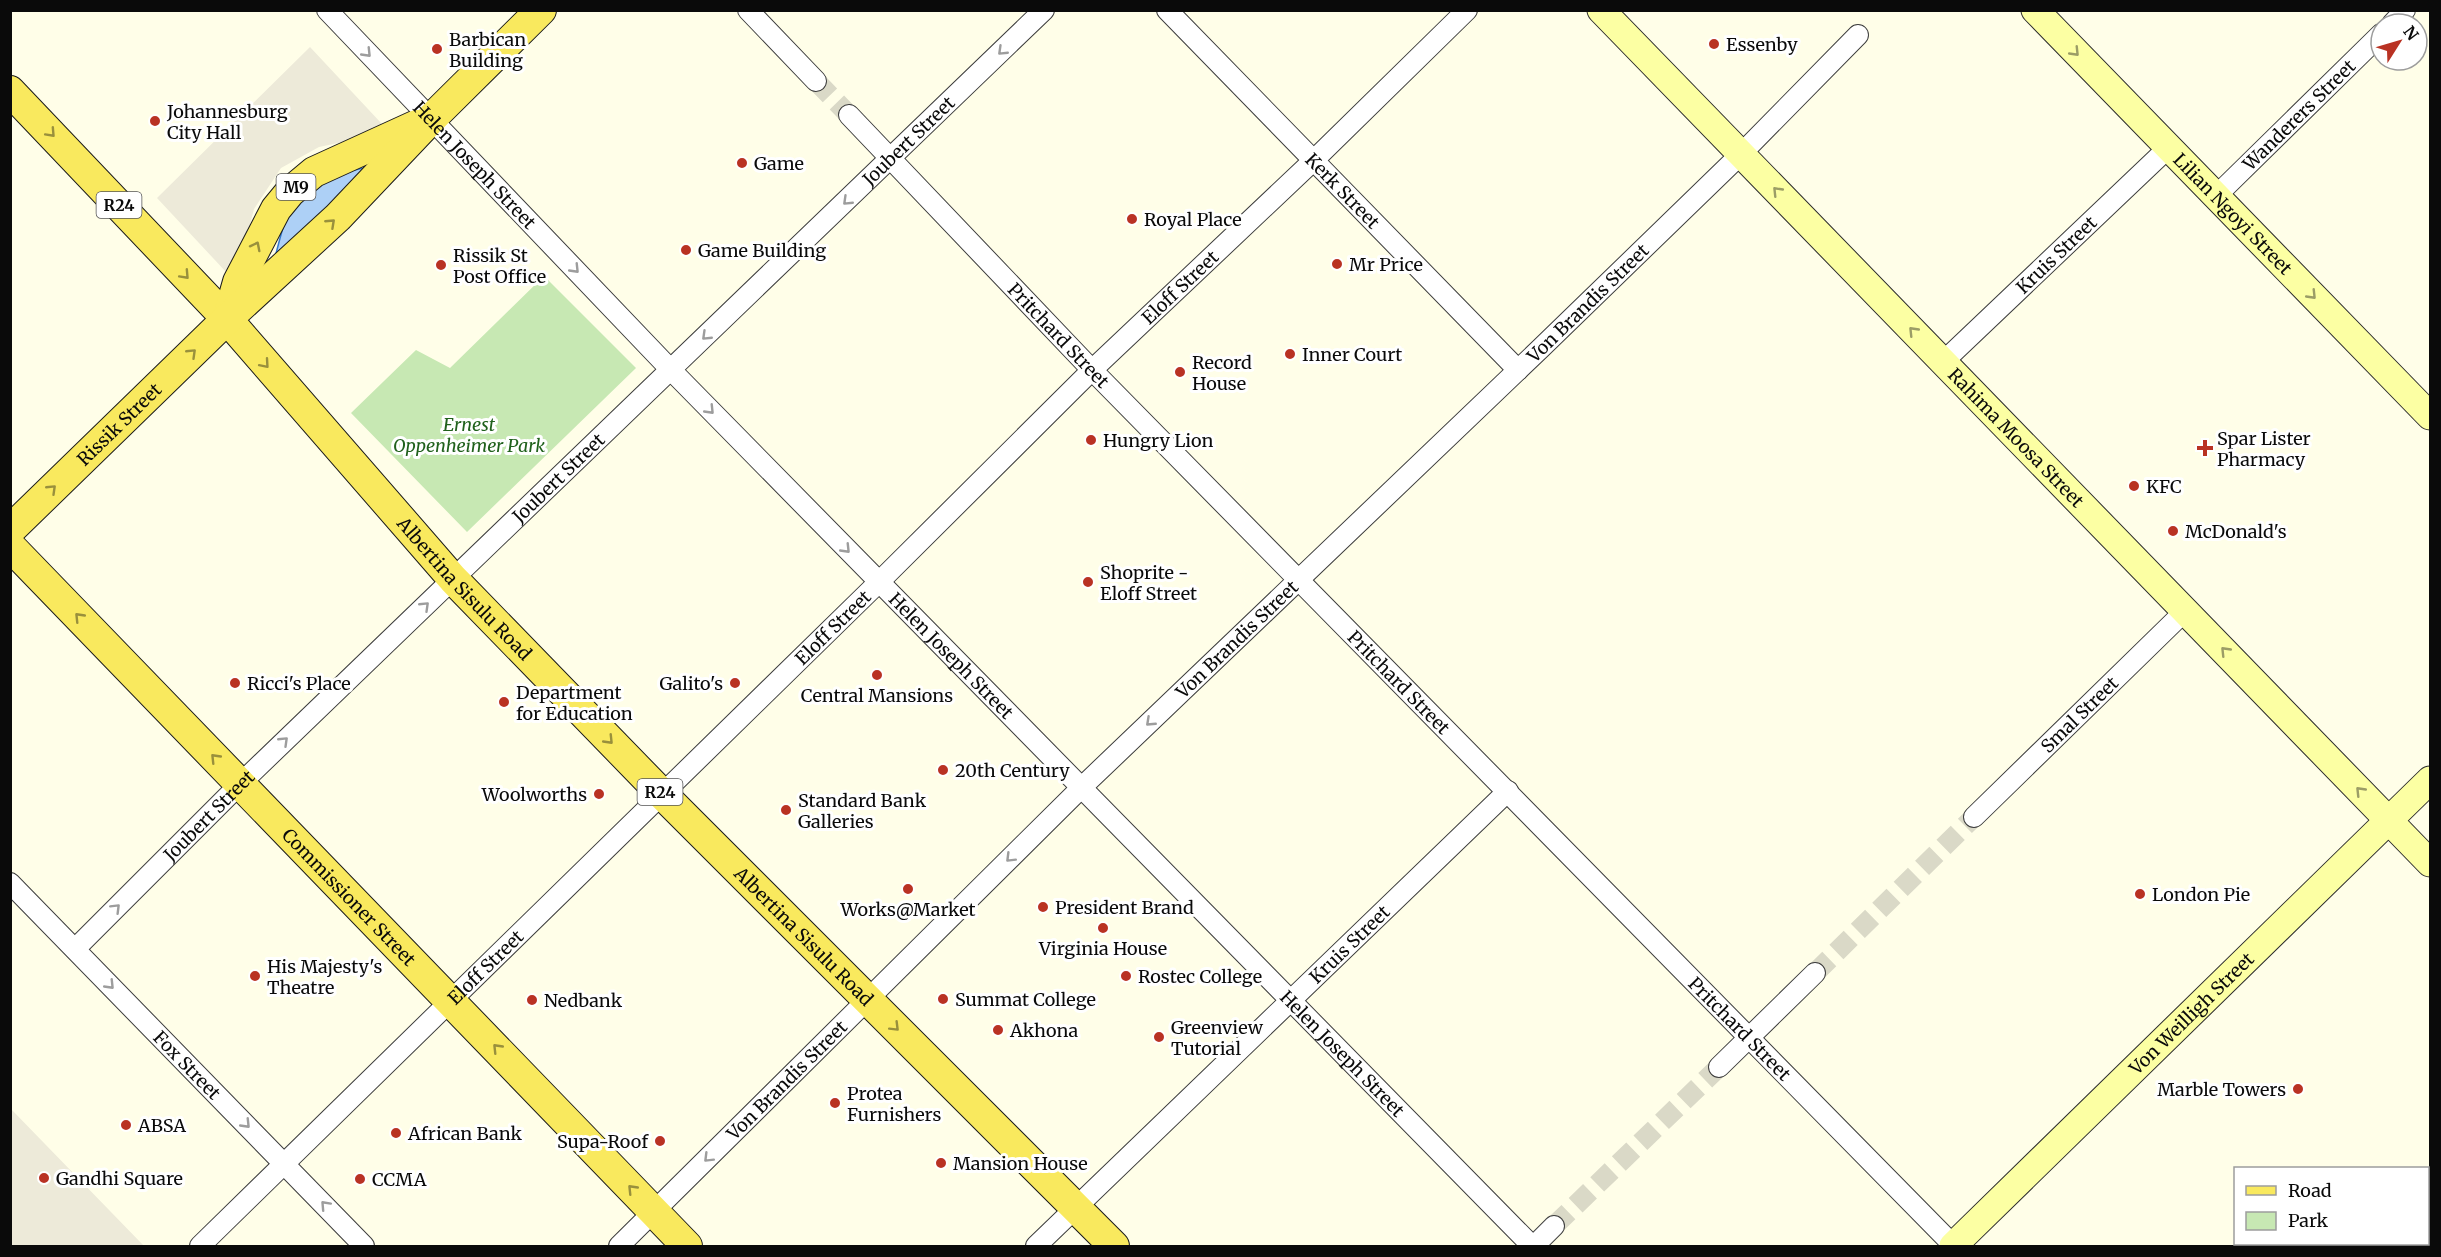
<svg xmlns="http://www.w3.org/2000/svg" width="2441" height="1257" viewBox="0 0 2441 1257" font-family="Merriweather,serif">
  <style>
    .green { fill: #c7e8b3 }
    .plaza { fill: #edead9 }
    .water { fill: #add0f6; stroke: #347acd; stroke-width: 1.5 }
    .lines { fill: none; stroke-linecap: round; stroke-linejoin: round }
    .street-tunnel { stroke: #dad9c7; stroke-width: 20; stroke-dasharray: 20 10; stroke-linecap: butt }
    .street-casing { stroke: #3d3d3d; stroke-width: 22 }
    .secondary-casing { stroke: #2c2c2c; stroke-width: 29 }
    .primary-casing { stroke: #1b1b1b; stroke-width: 32 }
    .street { stroke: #fff; stroke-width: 20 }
    .secondary { stroke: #fcffa3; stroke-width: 27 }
    .primary { stroke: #f9e95e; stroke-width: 30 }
    .oneway { stroke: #9d9d9d }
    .oneway2 { stroke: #9b9d66 }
    .oneway3 { stroke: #99903c }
    .poi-dot { fill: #b93223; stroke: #fff; stroke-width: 2 }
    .labels { text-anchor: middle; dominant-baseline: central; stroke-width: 6; stroke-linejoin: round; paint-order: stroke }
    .shield { fill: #fff; stroke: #545454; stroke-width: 1.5 }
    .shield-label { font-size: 16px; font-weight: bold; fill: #0a0a0a }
    .poi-label { font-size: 18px; fill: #0a0a0a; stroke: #fff; text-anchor: start }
    .street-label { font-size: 18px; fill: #0a0a0a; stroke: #fff }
    .park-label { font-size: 18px; font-style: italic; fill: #20611c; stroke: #fff }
  </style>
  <rect width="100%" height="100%" fill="#fffee8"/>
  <path class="green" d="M544,276L636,368L467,532L351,413L416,350L450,368Z"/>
  <path class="plaza" d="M310,47L382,124L357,139L319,147L281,168L254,209L244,247L227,273L157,198Z
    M10,1109H11L144,1246H11Z"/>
  <path class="water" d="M368,167L274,261C278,247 281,232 286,219C300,188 336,173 368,167Z"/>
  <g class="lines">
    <path class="street-tunnel" d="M816,81L849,115
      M1815,973L1974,817
      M1554,1226L1719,1067"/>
    <g class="street-casing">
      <g id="street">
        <path id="s1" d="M327,10L671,370L1532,1246"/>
        <path d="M748,10L816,81"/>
        <path id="s2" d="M1167,10L1518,370"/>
        <path d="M2392,24L2405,10"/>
        <path id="s3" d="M849,115L1092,370L1954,1246"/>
        <path id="s4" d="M2216,196L2381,34"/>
        <path id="s5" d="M1943,362L2168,148"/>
        <path id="s6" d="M1974,817L2185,611"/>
        <path id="s7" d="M10,883L364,1246"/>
        <path id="s8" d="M75,949L240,784L1044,10"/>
        <path d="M1719,1067L1815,973"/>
        <path id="s9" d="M200,1246L879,582L1092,370L1314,160L1467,10"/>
        <path id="s10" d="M619,1246L1082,787L1541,348L1741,154L1858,35"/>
        <path id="s11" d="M1036,1246L1508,791"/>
        <path d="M1534,1246L1554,1226"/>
      </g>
    </g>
    <g class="secondary-casing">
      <g id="secondary">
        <path id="s12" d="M1601,10L2430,863"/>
        <path id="s13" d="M2035,10L2430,416"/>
        <path id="s14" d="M1953,1246L2430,780"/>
      </g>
    </g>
    <g class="primary-casing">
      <g id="primary">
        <path id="s15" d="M10,91L227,319L453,579L662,794L1114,1246"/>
        <path d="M228,317L238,282L276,209L290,192L314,172L417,125"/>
        <path id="s16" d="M10,530L227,319L338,217L431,119L541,10"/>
        <path id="s17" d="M10,546L687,1246"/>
      </g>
    </g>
    <use href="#street" class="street"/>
    <use href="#secondary" class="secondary"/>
    <use href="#primary" class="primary"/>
  </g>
  <defs><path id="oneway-chevron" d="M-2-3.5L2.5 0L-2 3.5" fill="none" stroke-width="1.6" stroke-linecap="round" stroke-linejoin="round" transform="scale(1.5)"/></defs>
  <g class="oneway">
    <use href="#oneway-chevron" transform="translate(1002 51) rotate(136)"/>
    <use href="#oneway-chevron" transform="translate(367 53) rotate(46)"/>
    <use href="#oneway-chevron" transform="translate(847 201) rotate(136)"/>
    <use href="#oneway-chevron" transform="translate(575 269) rotate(46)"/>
    <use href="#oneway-chevron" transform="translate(706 336) rotate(136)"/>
    <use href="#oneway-chevron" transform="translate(710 410) rotate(46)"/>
    <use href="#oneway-chevron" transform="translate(846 549) rotate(46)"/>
    <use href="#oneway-chevron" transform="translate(425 606) rotate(-44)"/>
    <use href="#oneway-chevron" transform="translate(1150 722) rotate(137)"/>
    <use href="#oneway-chevron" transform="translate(284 741) rotate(-44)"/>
    <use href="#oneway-chevron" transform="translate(1010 858) rotate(135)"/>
    <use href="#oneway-chevron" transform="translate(116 908) rotate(-45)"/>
    <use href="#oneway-chevron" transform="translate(110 985) rotate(46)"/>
    <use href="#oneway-chevron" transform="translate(246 1124) rotate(46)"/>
    <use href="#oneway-chevron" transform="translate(708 1158) rotate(135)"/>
    <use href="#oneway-chevron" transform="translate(325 1205) rotate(-133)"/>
  </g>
  <g class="oneway2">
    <use href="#oneway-chevron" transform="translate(2075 52) rotate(46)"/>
    <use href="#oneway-chevron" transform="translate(1777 191) rotate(-134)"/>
    <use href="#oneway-chevron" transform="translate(2312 295) rotate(46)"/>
    <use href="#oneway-chevron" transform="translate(1913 331) rotate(-134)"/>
    <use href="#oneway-chevron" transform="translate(2225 651) rotate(-134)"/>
    <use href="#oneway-chevron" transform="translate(2360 791) rotate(-134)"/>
  </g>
  <g class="oneway3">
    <use href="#oneway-chevron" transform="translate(51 133) rotate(47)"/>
    <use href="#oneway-chevron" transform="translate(331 223) rotate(-43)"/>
    <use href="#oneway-chevron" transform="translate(256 246) rotate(-63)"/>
    <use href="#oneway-chevron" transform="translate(185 275) rotate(47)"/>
    <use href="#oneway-chevron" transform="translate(192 353) rotate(-44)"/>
    <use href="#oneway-chevron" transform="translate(265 364) rotate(49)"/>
    <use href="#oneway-chevron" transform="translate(52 489) rotate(-44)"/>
    <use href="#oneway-chevron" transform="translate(79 617) rotate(-134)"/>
    <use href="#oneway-chevron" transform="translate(609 740) rotate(46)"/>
    <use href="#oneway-chevron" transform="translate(215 758) rotate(-134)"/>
    <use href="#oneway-chevron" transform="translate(895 1027) rotate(45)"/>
    <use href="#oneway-chevron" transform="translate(497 1048) rotate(-134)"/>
    <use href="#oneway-chevron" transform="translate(632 1189) rotate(-134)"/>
  </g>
  <g class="poi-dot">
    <circle cx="1714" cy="44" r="6"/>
    <circle cx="437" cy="49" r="6"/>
    <circle cx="155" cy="121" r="6"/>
    <circle cx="742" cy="163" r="6"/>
    <circle cx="1132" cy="219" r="6"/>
    <circle cx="686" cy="250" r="6"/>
    <circle cx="1337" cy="264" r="6"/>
    <circle cx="441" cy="265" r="6"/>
    <circle cx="1290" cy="354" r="6"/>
    <circle cx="1180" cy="372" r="6"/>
    <circle cx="1091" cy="440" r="6"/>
    <path d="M2202 439h6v6h6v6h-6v6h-6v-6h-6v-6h6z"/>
    <circle cx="2134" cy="486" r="6"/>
    <circle cx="2173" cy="531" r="6"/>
    <circle cx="1088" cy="582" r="6"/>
    <circle cx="877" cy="675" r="6"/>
    <circle cx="235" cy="683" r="6"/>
    <circle cx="735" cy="683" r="6"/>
    <circle cx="504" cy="702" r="6"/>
    <circle cx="943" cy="770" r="6"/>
    <circle cx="599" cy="794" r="6"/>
    <circle cx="786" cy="810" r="6"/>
    <circle cx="908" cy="889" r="6"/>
    <circle cx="2140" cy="894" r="6"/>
    <circle cx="1043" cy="907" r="6"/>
    <circle cx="1103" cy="928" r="6"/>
    <circle cx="255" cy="976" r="6"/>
    <circle cx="1126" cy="976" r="6"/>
    <circle cx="943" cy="999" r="6"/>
    <circle cx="532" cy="1000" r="6"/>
    <circle cx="998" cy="1030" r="6"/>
    <circle cx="1159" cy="1037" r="6"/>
    <circle cx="2298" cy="1089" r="6"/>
    <circle cx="835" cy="1103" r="6"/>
    <circle cx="126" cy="1125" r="6"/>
    <circle cx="396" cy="1133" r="6"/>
    <circle cx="660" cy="1141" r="6"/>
    <circle cx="941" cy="1163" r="6"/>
    <circle cx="44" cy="1178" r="6"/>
    <circle cx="360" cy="1179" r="6"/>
  </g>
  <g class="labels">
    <g class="shield">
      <rect x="276.5" y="174" width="39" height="26" rx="4.5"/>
      <rect x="96.5" y="192" width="45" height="26" rx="4.5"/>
      <rect x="637.5" y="779" width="45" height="26" rx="4.5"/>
    </g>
    <g class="shield-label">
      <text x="296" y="187">M9</text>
      <text x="119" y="205">R24</text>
      <text x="660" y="792">R24</text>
    </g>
    <g class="poi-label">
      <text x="449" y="39">Barbican<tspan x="449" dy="21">Building</tspan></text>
      <text x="1726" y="44">Essenby</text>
      <text x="167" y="111">Johannesburg<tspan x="167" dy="21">City Hall</tspan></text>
      <text x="754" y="163">Game</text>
      <text x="1144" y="219">Royal Place</text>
      <text x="698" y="250">Game Building</text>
      <text x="453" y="255">Rissik St<tspan x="453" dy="21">Post Office</tspan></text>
      <text x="1349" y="264">Mr Price</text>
      <text x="1302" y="354">Inner Court</text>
      <text x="1192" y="362">Record<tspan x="1192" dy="21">House</tspan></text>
      <text x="2217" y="438">Spar Lister<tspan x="2217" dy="21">Pharmacy</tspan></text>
      <text x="1103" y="440">Hungry Lion</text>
      <text x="2146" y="486">KFC</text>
      <text x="2185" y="531">McDonald's</text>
      <text x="1100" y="572">Shoprite -<tspan x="1100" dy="21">Eloff Street</tspan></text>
      <text x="247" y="683">Ricci's Place</text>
      <text x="723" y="683" text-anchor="end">Galito's</text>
      <text x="516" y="692">Department<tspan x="516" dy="21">for Education</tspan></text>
      <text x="877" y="695" text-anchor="middle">Central Mansions</text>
      <text x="955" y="770">20th Century</text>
      <text x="587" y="794" text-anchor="end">Woolworths</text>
      <text x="798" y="800">Standard Bank<tspan x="798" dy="21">Galleries</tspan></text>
      <text x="2152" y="894">London Pie</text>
      <text x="1055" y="907">President Brand</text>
      <text x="908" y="909" text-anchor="middle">Works@Market</text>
      <text x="1103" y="948" text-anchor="middle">Virginia House</text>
      <text x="267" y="966">His Majesty's<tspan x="267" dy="21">Theatre</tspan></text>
      <text x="1138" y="976">Rostec College</text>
      <text x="955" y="999">Summat College</text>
      <text x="544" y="1000">Nedbank</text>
      <text x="1171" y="1027">Greenview<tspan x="1171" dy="21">Tutorial</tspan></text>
      <text x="1010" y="1030">Akhona</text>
      <text x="2286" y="1089" text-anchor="end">Marble Towers</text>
      <text x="847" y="1093">Protea<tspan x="847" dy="21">Furnishers</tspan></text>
      <text x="138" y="1125">ABSA</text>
      <text x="408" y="1133">African Bank</text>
      <text x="648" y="1141" text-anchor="end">Supa-Roof</text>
      <text x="953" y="1163">Mansion House</text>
      <text x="56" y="1178">Gandhi Square</text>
      <text x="372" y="1179">CCMA</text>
    </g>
    <g class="street-label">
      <text stroke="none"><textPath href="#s4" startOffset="116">Wanderers Street</textPath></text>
      <text stroke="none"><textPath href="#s8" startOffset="1161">Joubert Street</textPath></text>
      <text stroke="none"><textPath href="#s1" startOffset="214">Helen Joseph Street</textPath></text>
      <text stroke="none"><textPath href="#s2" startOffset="252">Kerk Street</textPath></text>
      <text stroke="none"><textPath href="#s13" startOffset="284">Lilian Ngoyi Street</textPath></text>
      <text stroke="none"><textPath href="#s5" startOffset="156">Kruis Street</textPath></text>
      <text stroke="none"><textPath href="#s9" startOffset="1371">Eloff Street</textPath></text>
      <text stroke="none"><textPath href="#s10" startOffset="1352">Von Brandis Street</textPath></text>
      <text stroke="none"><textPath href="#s3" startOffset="304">Pritchard Street</textPath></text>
      <text stroke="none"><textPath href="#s16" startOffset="152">Rissik Street</textPath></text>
      <text stroke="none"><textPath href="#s12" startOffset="596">Rahima Moosa Street</textPath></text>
      <text stroke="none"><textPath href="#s8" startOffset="675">Joubert Street</textPath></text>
      <text stroke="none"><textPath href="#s15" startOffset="674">Albertina Sisulu Road</textPath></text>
      <text stroke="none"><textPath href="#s9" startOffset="885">Eloff Street</textPath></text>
      <text stroke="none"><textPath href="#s10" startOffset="866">Von Brandis Street</textPath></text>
      <text stroke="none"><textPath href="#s1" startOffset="898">Helen Joseph Street</textPath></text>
      <text stroke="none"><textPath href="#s3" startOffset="790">Pritchard Street</textPath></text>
      <text stroke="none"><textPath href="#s6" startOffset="147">Smal Street</textPath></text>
      <text stroke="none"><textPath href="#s8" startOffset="189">Joubert Street</textPath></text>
      <text stroke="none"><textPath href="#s17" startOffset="488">Commissioner Street</textPath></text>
      <text stroke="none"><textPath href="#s15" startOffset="1160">Albertina Sisulu Road</textPath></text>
      <text stroke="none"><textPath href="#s11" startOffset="435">Kruis Street</textPath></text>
      <text stroke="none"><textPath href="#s9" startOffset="399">Eloff Street</textPath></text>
      <text stroke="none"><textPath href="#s14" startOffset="333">Von Weilligh Street</textPath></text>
      <text stroke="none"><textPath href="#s3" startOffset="1276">Pritchard Street</textPath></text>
      <text stroke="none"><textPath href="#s1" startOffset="1456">Helen Joseph Street</textPath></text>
      <text stroke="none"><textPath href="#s7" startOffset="254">Fox Street</textPath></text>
      <text stroke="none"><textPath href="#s10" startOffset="236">Von Brandis Street</textPath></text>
    </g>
    <g class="park-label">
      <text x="469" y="424">Ernest<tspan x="469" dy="21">Oppenheimer Park</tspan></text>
    </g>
  </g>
  <rect width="2441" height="1257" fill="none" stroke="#0a0a0a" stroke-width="24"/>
  <rect x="2234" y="1167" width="195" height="78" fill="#ffffff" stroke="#9d9d9d" stroke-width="1.5"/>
  <rect x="2246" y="1186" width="30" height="9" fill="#f9e95e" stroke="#9d9d9d" stroke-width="1.5"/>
  <text x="2288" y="1197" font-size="18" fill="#0a0a0a">Road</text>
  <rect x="2246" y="1212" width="30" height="18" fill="#c7e8b3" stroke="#9d9d9d" stroke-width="1.5"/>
  <text x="2288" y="1227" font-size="18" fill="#0a0a0a">Park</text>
  <g transform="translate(2399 42) rotate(53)"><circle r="28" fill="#ffffff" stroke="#9d9d9d" stroke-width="1.5"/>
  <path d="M0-4.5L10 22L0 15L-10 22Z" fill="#b93223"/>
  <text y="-9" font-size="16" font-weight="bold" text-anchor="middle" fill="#0a0a0a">N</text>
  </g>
</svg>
